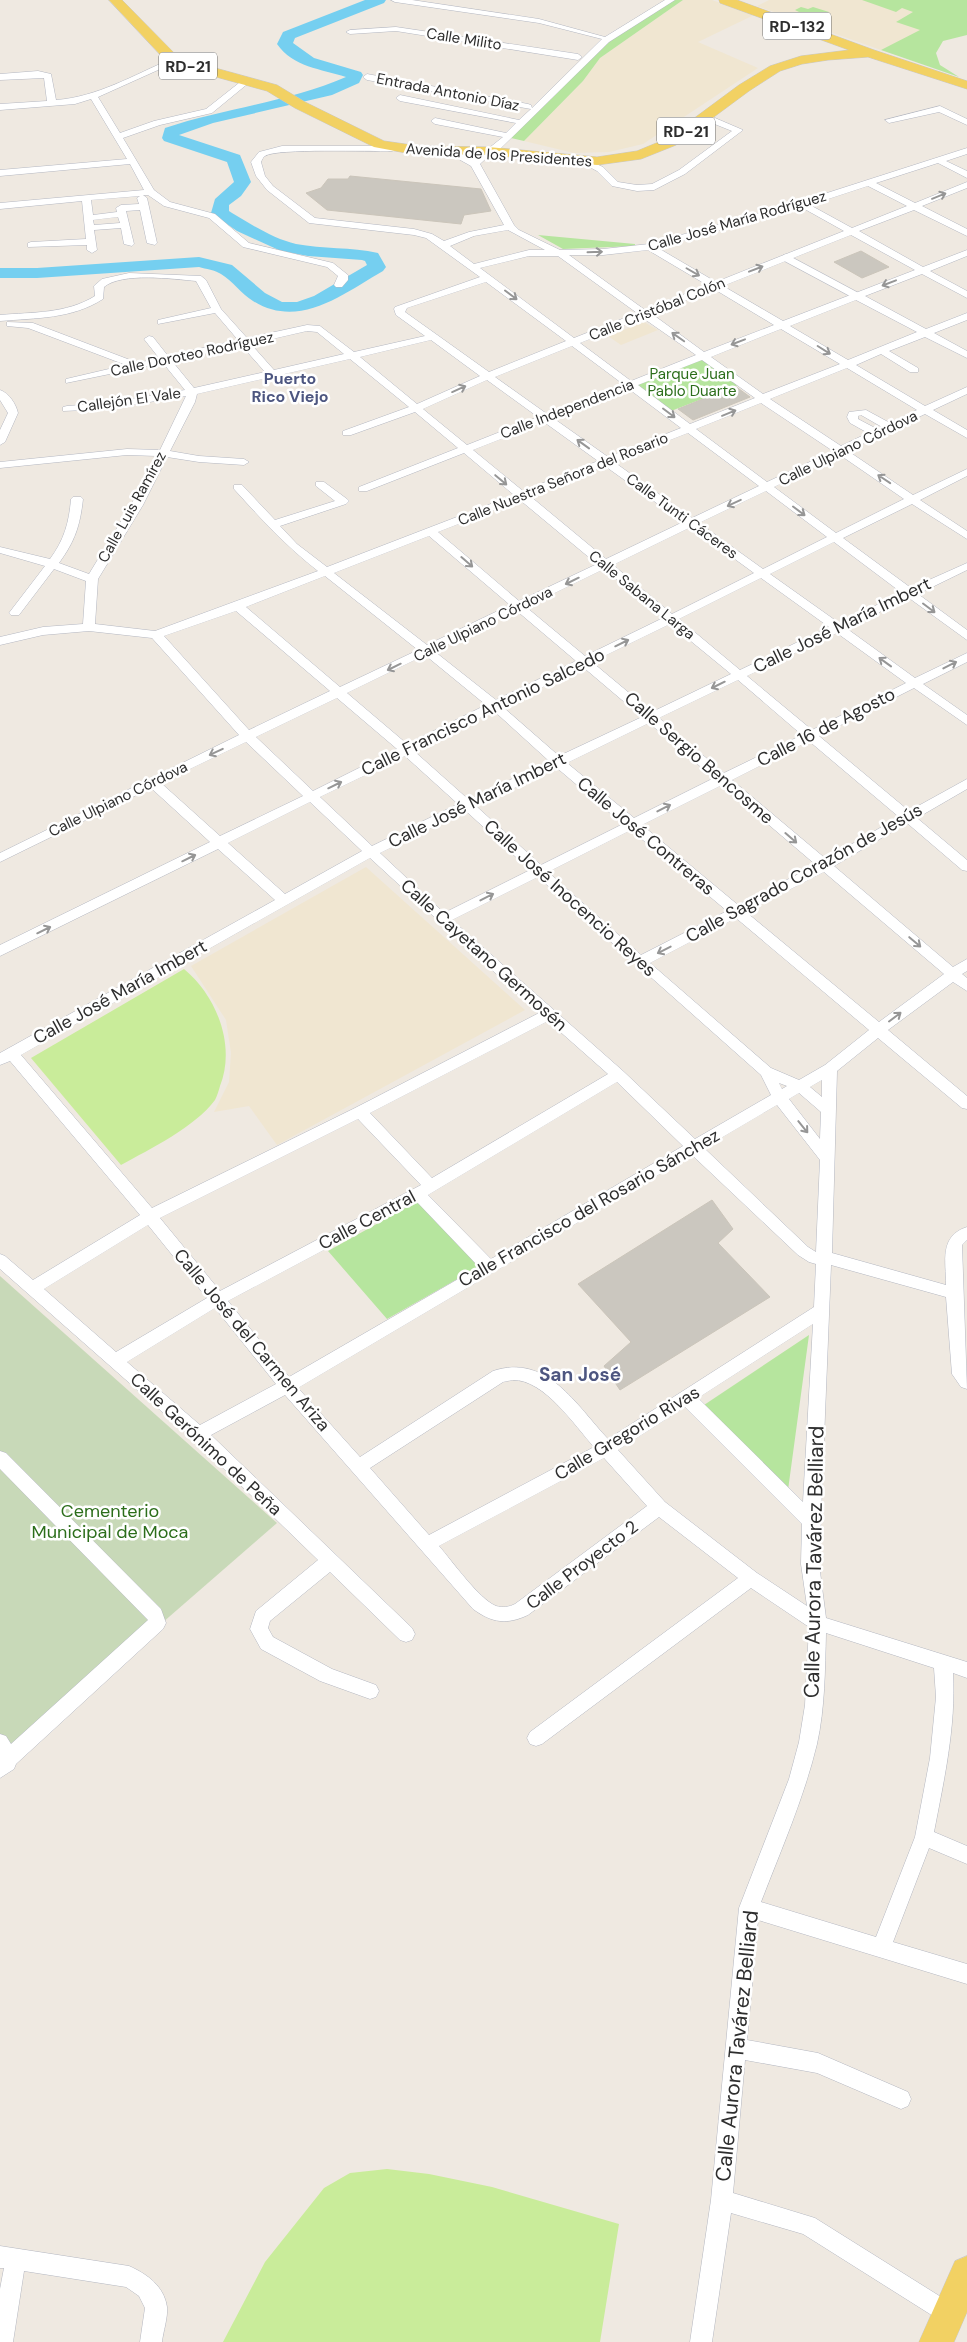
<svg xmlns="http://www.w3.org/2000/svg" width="967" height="2342" viewBox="0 0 967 2342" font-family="'DM Sans',sans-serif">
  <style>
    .education { fill: #f0e6d1 }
    .green { fill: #b6e59e }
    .cemetery { fill: #c8d9b8 }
    .pitch { fill: #c9ec9a }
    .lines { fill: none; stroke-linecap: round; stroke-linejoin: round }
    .river { fill: #75cff0; fill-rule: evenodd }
    .building { fill: #cbc7bf; stroke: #cbc5ba }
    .pedestrian-casing { stroke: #b4b7c1; stroke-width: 8 }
    .minor-casing { stroke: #b4b7c1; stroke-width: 1 }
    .primary-casing { stroke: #c9c9c9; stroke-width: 1 }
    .pedestrian { stroke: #fff; stroke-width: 7 }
    .minor { fill: #fff; fill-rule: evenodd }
    .primary { fill: #f2d163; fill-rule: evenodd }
    .oneway { stroke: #969696 }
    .labels { text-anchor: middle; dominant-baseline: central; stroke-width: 5; stroke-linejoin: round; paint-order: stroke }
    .far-street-label { font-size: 15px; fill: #2e2e2e; stroke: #fff }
    .far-park-label { font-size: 15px; fill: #2c6e1b; stroke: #fff }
    .shield { fill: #fff; stroke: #6d6d6d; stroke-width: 1 }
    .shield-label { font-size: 16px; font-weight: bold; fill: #2e2e2e }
    .far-neighbourhood-label { font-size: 16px; font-weight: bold; fill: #4d5680; stroke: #fff }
    .street-label { font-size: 18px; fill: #2e2e2e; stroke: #fff }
    .park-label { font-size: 18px; fill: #2c6e1b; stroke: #fff }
    .neighbourhood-label { font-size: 19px; font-weight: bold; fill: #4d5680; stroke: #fff }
    .near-street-label { font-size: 21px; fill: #2e2e2e; stroke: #fff }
  </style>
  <rect width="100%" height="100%" fill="#efe9e1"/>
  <path class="education" d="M683,0H712L754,15L698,42L758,68L643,144L609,152L574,153L524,141L583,81L600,58Z
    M769,0H967V11L881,50L757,6Z
    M644,322L658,330L621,345L608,336Z
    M366,867L525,1010L277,1145L249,1106L214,1112L229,1082L231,1053L226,1020L191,966Z"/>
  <path class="green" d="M671,0H683L600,58L583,81L524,141L511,138L588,55Z
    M862,0H967V35L943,41L936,53L940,65L959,77L881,50L920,30L896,22L913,12L902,8L896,12Z
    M801,7L808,9L813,7L829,12L807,25L792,19L801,13L795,10Z
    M538,235L635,244V246L563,249Z
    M701,359L738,385L671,411L635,385Z
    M418,1201L482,1265L387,1319L328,1251Z
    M809,1335L788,1490L704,1405Z"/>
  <path class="cemetery" d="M0,1276L277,1523L0,1764Z"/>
  <path class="pitch" d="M184,969C217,996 236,1046 220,1086C219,1090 217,1096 215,1100C195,1127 150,1149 121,1165L31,1058Z
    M387,2169L429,2174L492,2187L619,2224L600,2342H223L265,2262L324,2188L350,2173Z"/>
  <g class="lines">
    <path class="river" d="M365,0H386L384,3L295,38L293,43L314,58L361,72L363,75L359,83L332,95L213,123L179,135L240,155L251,182L241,196L229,205V211L232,213C252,225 274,239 296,244C323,249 351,247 378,253L386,267L383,271C343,294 299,330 253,301C241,294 233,281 221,274C215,270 206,269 199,267L37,278H0V268H37L199,257L232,265L265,293L282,302H297L314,296L367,265L365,261L362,260L308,256L281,251L237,231L211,213L215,199L234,182L227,162L164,141L162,138L165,128C225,108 289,102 346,77C321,69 293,67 277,44L283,32Z"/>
  </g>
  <path class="building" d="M350,176L481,189L491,211L464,215L461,224L327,210L306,193L321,188L328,179H348Z
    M861,251L889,267L862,278L834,262Z
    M735,386L750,397L693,420L678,409Z
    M712,1200L733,1229L718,1243L770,1297L620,1390L604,1366L631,1342L578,1284Z"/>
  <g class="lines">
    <g class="pedestrian-casing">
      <path id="pedestrian" d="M786,258L857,296"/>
    </g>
    <g class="minor-casing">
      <path id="minor" d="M391,0H412L539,19L605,37L665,0H675L609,42L500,149L492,153L480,164L514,225L519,230L560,250L603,249L649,244L799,202L967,148V154L946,161L967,171V178L938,163L876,183L915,203L967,182V188L922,206L967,229V236L914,210L859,231L923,267L967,250V256L930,271L967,291V298L922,274L865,296L926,329L967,313V320L934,333L967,351V358L925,337L889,351L918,368V372H910L881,354L856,365L925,406L967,387V394L933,410L967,430V438L925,414L848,451L913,495L967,469V476L920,500L967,531V539L912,504L843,538L911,588L967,563V570L918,594L967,630V640L909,598L846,628L915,678L967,653V662L923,684L967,715V725L914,688L819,736L909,811L967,779V789L917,818L967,860V871L962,870L907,823L834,866L953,967L967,959V971L962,974L967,978V991L953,982L888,1030L967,1096V1109L962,1108L878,1038L837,1071L832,1253L946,1285C946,1261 939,1236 967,1227V1240L962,1245L967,1389L961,1387L952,1374L946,1297L831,1265L819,1564L826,1618L967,1662V1678L953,1673C956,1727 944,1780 934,1832L967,1846V1864L929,1848L893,1942L967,1964V1984L758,1920L747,2040L818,2053L908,2092L911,2099L908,2106L901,2109L817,2073L745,2060L733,2193L815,2218L957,2307L960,2315L957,2323L949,2326L803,2234L731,2213L712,2342H690L711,2200L739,1908L789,1779L799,1742L805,1705L809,1627L751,1588L542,1744L536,1746L530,1744L527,1738L530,1732L738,1578L659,1517L528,1615C507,1625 492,1623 473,1609L285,1395L211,1435L412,1628L415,1634L412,1640L406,1642L400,1640L330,1572L270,1621L268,1628L273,1637L332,1669L376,1685L379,1691L376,1697L370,1699L320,1681L261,1649L250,1629L256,1611L318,1560L193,1439L0,1269V1254L5,1256L33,1280L140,1215L10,1061L0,1065V1053L275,900L218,849L0,956V945L210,842L151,788L0,862V853L239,735L152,638L89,631L43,635L0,645V637L43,627L83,624L86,581L54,569L19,615H11L9,613L45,566L0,553V547L50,559C64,540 69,523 71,499L73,497H81L83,499C80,526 75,541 59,563L89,574L131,505L157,456L127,455L0,468V462L127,449L160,450L186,396L107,409L63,411V407L67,406L107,403L185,390L163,363L66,383V379L126,365L28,328L7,326V322L33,323L138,363L159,358L144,339L149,336L153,337L168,356L238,340L215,313L158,324V320L211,308L196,281C173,279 122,272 104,287L103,299C72,319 36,318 0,321V315C33,312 66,314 95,296L94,286L102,279L129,273L201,276L206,280L221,309L247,338L307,325L320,326L354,352L425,336L396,315L394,309L395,307L480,277L426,238L414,235L309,223L267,190L256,176L251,162L259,152L282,146H395V150L392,151C370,152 277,148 265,156C263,157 262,160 261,162L265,176L273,186L315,218L414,229L432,234L444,241L469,232L504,225L471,166L446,152L454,150L474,160L503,137L435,124L431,121L435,118L506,133L516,123L400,101L396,98L400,95L519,120L531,109L367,80L363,77L367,74L528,104L531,105L532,108L602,39L539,23L395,2ZM868,186L907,206L852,228L810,205ZM801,207L844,231L716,282L658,248ZM508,230L545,250H529L474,264L450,246L474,236ZM851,235L915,270L783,321L723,286ZM648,250L707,285L645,310L569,255H603ZM529,256H558L637,313L574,338L480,268ZM486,282L566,341L489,372L405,312L407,308ZM714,289L774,325L704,352L652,314ZM856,300L917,332L848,360L790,326ZM643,318L696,355L631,381L580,343ZM781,329L840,364L763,394L711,357ZM307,331L317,332L344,354L274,370L251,344ZM431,340L480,376L417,404L360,357ZM242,346L265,372L194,388L172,361ZM572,346L623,384L547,414L495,377ZM350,359L409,407L343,431V435H351L415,412L458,448L359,487V491H367L464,453L514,495L327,567L297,544L280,526L346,504L349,501L347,499L324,482H316V486L335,501L275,520L242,485H234V489C261,519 286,546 318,571L155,631L95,624L98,579L143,505L167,457L199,462L244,465L249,462L244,459L199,456L170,451L195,402L197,394ZM702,360L755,398L690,424L638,385ZM847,368L917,410L890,423L866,410L849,412L847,417L850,423L868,433L841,446L770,399ZM487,380L538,417L467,445L423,409ZM629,389L681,428L608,457L553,418ZM761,403L833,451L767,482L696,429ZM861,415L882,427L877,429L858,419V416ZM544,422L598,461L523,491L473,450ZM688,433L759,486L692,518L614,462ZM840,455L904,499L836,533L774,487ZM605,466L683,522L606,559L530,496ZM766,491L827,537L763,569L699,523ZM520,500L597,564L519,601L438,532ZM691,527L754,573L672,614L613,565ZM429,536L510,605L427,645L334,573ZM834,542L902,593L839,623L770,574ZM604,569L663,618L585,656L526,607ZM325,576L418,650L340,687L246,607ZM761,578L829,627L740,670L679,619ZM236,611L330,691L249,730L164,636ZM517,611L576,661L496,700L434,651ZM670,624L731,674L652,712L592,662ZM837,633L906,683L812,730L747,676ZM425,655L486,705L407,744L347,693ZM583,667L642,717L559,756L503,707ZM738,680L802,735L724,773L659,718ZM337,698L397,749L313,791L256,737ZM494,711L549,761L469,800L414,751ZM649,723L714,778L634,818L567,763ZM809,741L899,817L826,859L732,780ZM246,742L303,796L220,836L161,783ZM405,756L458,804L372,846L320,797ZM557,768L623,824L541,865L476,806ZM722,785L816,865L738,905L642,825ZM310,802L362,851L285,894L228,843ZM466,811L530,870L444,913L380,853ZM631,830L727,911L641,955L548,872ZM370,858L539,1013L355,1108L152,1208L21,1055ZM824,872L944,974L879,1022L746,912ZM538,877L761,1075L771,1095L695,1139L623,1071L452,920ZM736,918L869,1030L825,1065L799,1080L771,1068L650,963ZM548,1021L608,1074L432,1178L370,1113ZM822,1080V1097L810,1087ZM617,1082L683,1146L491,1259L428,1195ZM779,1083L787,1086L782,1089ZM799,1093L821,1112L820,1139L789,1099ZM777,1105L820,1160L816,1252L808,1247L704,1148ZM358,1119L421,1185L220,1291L160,1218ZM692,1155L798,1255L809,1262L816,1264L814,1307L608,1439C576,1405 547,1353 493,1371L360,1457L298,1388ZM416,1201L479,1267L289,1377L228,1301ZM148,1225L207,1298L116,1352L44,1289ZM215,1308L276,1384L200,1425L127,1362ZM813,1324L803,1502L698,1398ZM513,1380C544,1379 575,1426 594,1447L429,1535L370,1468L503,1382ZM685,1407L802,1524L801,1564L807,1606L757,1573L665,1502L618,1450ZM604,1458L647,1506L515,1604C509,1607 503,1608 496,1606C479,1599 452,1561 439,1546ZM826,1633L934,1668L936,1697L930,1758L915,1837L876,1937L761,1902C781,1850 804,1798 817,1744C825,1708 825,1670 826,1633Z
        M396,27L578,54L582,57L578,60L396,31L350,34L346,32L350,30Z
        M171,59L178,61L98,97L120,133L154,121L206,109L244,79L251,81L212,113L160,125L123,138L154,190L170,202L215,214L249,243L333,263L348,275V280L342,287H336L334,285L338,276L327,267L243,247L209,218L164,206L148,195H143L147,198L157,243L155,245L147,243L140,210L126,211L134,244L132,246L124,244L121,228L94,230L97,250L92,253L87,250V245L28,247V243L31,242L86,239L82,201L0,209V203L144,190L130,164L0,176V170L127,159L91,99L75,104L0,110V104L47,101L44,78L0,80V74L38,71L51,74L56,100C97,97 134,75 171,59ZM140,196L137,198L139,204L121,205L116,208L117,212L93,215L91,200ZM118,217L120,223L94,225L93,220Z
        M940,106L967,119V125L939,112L889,123L885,120Z
        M702,115H708L743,130L685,174L654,190L637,191L612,186L597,171L580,162L585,159L603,167L618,182L637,185L652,184L679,170L732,131L702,119Z
        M0,390C9,393 16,404 18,413L5,442L0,445V430L8,413L0,400Z
        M0,1451L6,1453L161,1609L166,1623L163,1629L16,1764L14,1769L0,1778V1734L6,1736L11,1744L148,1620L0,1469Z
        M0,2246L129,2266C147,2274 164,2286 167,2307C168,2318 163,2332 162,2342H140L145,2308L139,2296L126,2287L24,2271L13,2342H0V2289L4,2268H0Z"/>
    </g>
    <g class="primary-casing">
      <path id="primary" d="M109,0H122L179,58L277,85L305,102L384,141L419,146L488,147L597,157L637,151L666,139L739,85L770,66L801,56L849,50L720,3L719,0H737L874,50L967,81V89L868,57L828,60L802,64L780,71L749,91L676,145L641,159L597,165L488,155L406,153L374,147L295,108L267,91L169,64Z
        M967,2256V2312L954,2342H919L955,2261Z"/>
    </g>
    <use href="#pedestrian" class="pedestrian"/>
    <use href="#minor" class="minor"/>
    <use href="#primary" class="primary"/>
  </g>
  <defs><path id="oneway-shaft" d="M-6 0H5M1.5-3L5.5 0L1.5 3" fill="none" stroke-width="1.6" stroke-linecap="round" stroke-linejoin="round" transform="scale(1.25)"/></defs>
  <g class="oneway">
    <use href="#oneway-shaft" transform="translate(939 196) rotate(-22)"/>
    <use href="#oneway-shaft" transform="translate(595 252) rotate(-2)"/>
    <use href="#oneway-shaft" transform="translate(756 269) rotate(-21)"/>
    <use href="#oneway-shaft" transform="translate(693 272) rotate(30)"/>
    <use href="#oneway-shaft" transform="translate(889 283) rotate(159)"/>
    <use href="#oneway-shaft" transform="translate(511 295) rotate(37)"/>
    <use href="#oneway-shaft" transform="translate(678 337) rotate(-145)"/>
    <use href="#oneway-shaft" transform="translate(738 342) rotate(159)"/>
    <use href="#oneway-shaft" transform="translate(824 350) rotate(32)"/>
    <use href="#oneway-shaft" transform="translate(459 389) rotate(-24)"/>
    <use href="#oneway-shaft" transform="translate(669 413) rotate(37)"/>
    <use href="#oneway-shaft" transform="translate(729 413) rotate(-22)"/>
    <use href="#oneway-shaft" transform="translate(583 444) rotate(-144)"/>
    <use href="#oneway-shaft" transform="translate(884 479) rotate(-146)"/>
    <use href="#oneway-shaft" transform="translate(501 480) rotate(40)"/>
    <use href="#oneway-shaft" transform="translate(734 503) rotate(155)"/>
    <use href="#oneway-shaft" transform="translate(799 511) rotate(37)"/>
    <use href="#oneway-shaft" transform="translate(467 562) rotate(41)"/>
    <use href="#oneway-shaft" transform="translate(572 581) rotate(154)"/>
    <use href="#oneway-shaft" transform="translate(929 608) rotate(37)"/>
    <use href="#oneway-shaft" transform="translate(622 643) rotate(-26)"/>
    <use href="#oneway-shaft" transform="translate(885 662) rotate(-144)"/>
    <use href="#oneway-shaft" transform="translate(950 665) rotate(-27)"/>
    <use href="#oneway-shaft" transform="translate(394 667) rotate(154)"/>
    <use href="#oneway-shaft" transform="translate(718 685) rotate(154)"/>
    <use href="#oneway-shaft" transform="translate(216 752) rotate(155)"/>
    <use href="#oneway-shaft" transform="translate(335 785) rotate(-26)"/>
    <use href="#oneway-shaft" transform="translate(664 808) rotate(-27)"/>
    <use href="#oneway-shaft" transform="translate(791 838) rotate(41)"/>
    <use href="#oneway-shaft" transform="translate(189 858) rotate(-26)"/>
    <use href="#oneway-shaft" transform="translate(487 897) rotate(-27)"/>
    <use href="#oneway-shaft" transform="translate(44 930) rotate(-26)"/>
    <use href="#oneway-shaft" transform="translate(915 942) rotate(40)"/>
    <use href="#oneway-shaft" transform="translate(664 950) rotate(153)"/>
    <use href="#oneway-shaft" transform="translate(895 1017) rotate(-37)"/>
    <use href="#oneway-shaft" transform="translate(803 1127) rotate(51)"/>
  </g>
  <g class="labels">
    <g class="far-street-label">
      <text transform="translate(464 39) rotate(9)">Calle Milito</text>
      <text transform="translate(448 92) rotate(11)">Entrada Antonio Díaz</text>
      <text transform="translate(499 155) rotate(4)">Avenida de los Presidentes</text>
      <text transform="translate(737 221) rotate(-16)">Calle José María Rodríguez</text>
      <text transform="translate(657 309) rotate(-22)">Calle Cristóbal Colón</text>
      <text transform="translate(192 354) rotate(-12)">Calle Doroteo Rodríguez</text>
      <text transform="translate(129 400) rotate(-8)">Callejón El Vale</text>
      <text transform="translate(567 409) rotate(-21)">Calle Independencia</text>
      <text transform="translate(848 448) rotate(-26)">Calle Ulpiano Córdova</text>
      <text transform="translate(563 479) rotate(-22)">Calle Nuestra Señora del Rosario</text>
      <text transform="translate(132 507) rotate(-61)">Calle Luis Ramírez</text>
      <text transform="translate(682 516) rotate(36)">Calle Tunti Cáceres</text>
      <text transform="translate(642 595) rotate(39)">Calle Sabana Larga</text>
      <text transform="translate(483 624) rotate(-26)">Calle Ulpiano Córdova</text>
      <text transform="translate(118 799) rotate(-26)">Calle Ulpiano Córdova</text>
    </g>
    <g class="far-park-label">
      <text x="692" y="374">Parque Juan<tspan x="692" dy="17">Pablo Duarte</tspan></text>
    </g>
    <g class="shield">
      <rect x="763" y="12.5" width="68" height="27" rx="4"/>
      <rect x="159" y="52.5" width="58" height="27" rx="4"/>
      <rect x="657" y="117.5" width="58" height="27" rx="4"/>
    </g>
    <g class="shield-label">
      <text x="797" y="26">RD-132</text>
      <text x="188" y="66">RD-21</text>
      <text x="686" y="131">RD-21</text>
    </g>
    <g class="far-neighbourhood-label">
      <text x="290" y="378">Puerto<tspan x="290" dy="18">Rico Viejo</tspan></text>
    </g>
    <g class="street-label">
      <text transform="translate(842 625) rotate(-26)">Calle José María Imbert</text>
      <text transform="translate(483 712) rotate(-26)">Calle Francisco Antonio Salcedo</text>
      <text transform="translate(826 727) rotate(-27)">Calle 16 de Agosto</text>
      <text transform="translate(699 758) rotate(41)">Calle Sergio Bencosme</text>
      <text transform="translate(477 800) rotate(-26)">Calle José María Imbert</text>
      <text transform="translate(646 836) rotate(40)">Calle José Contreras</text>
      <text transform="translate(804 873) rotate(-29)">Calle Sagrado Corazón de Jesús</text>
      <text transform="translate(570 898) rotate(42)">Calle José Inocencio Reyes</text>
      <text transform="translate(484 955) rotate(42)">Calle Cayetano Germosén</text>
      <text transform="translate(120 992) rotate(-29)">Calle José María Imbert</text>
      <text transform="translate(589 1208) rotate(-30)">Calle Francisco del Rosario Sánchez</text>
      <text transform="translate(367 1220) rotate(-28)">Calle Central</text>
      <text transform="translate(252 1340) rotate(50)">Calle José del Carmen Ariza</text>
      <text transform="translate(627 1433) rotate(-31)">Calle Gregorio Rivas</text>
      <text transform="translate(206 1444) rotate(43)">Calle Gerónimo de Peña</text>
      <text transform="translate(582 1565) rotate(-37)">Calle Proyecto 2</text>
    </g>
    <g class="park-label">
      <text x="110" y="1511">Cementerio<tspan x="110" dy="21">Municipal de Moca</tspan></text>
    </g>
    <g class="neighbourhood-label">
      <text x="580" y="1374">San José</text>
    </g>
    <g class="near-street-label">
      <text transform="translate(814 1562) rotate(-89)">Calle Aurora Tavárez Belliard</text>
      <text transform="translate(737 2046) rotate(-84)">Calle Aurora Tavárez Belliard</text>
    </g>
  </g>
</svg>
